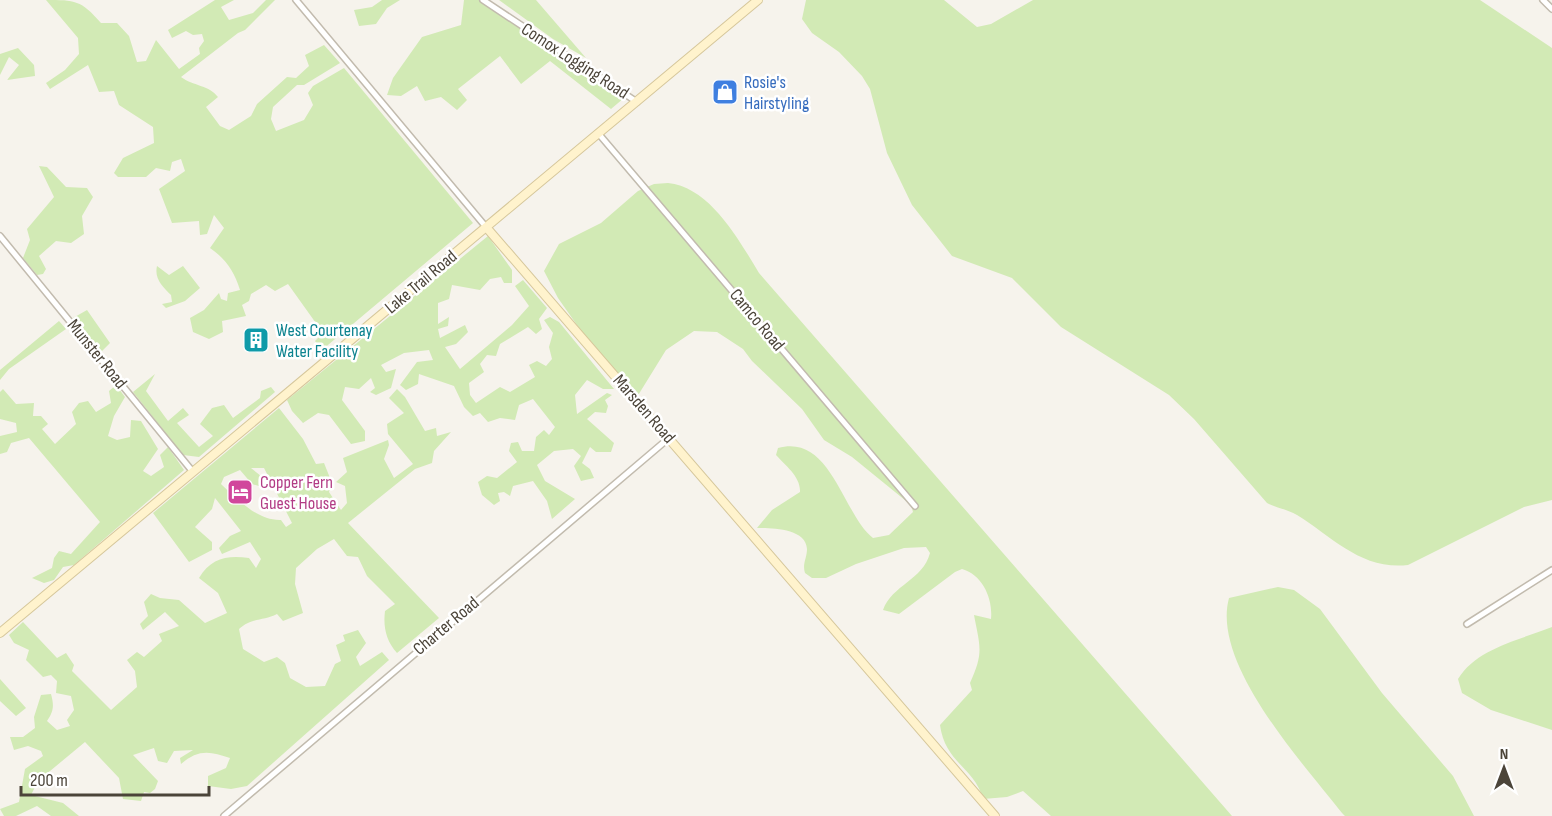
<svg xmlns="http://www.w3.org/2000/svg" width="1552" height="816" viewBox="0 0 1552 816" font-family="'Sofia Sans Condensed',sans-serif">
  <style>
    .green { fill: #d2eab5; fill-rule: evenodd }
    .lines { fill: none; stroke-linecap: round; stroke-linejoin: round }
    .street-casing { stroke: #c2bbae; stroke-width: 8 }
    .secondary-casing { stroke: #d6c79b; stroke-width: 10 }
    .street { stroke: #fff; stroke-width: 5 }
    .secondary { stroke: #fff3cd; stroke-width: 8 }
    .labels { text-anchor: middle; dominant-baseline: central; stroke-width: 5; stroke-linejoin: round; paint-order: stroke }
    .street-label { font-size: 18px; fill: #4b4439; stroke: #fff }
    .shop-label { font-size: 18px; fill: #366cbe; stroke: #fff; text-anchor: start }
    .culture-label { font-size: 18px; fill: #0d838f; stroke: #fff; text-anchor: start }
    .hotel-label { font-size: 18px; fill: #b23c85; stroke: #fff; text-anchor: start }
  </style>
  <rect width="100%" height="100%" fill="#f6f3ec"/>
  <path class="green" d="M46,0C75,0 81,0 101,23H117L129,36L137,62L146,61L156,40L179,69L200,54L199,48L204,41L202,34L193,35L186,31L172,38L168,30L215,0H234L221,7L229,20L253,13L266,0H275L245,30L238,33L181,77C193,86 209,85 218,97L206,107L220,126L229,130L251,116L257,104L287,77L296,78L309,66L305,55L324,45L340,63L304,85H297L273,107L271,119L276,131L304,120L313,105L308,93L313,86L344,68L473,223L322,350L315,341L323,333L288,284L275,291L266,285L251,294L249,301L242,305L246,316L222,321L223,332L209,339L193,332L190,318L204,310L219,293L221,299L227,301L228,293L240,290C234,271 226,259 210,248L224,228L214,215L207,234L200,235L199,221L172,223L159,189L185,171L181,159L172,162L170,171L156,168L146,177H118L114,173L123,158L154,143L153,127L119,105L114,91L99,92L88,65L50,89L46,83L65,70L79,54L78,38Z
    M382,0H400L387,8L376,24L359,26L354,10L372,7Z
    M464,0H481L624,98L611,109L550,61L521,84L500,56L458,89L467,100L457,110L441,97L425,101L417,86L401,96L387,95L393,78L422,37L461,25Z
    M499,0H536L586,58L553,39Z
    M806,0H944L977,27L991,24L1033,0H1480L1552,48V500L1524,507L1408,565C1361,570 1334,538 1297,515C1289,510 1277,508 1267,503L1194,419L1169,395L1061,327L1012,278L952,256L912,205L887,153L870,89L862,76L839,52L812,33L802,19Z
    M18,48L34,65L35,76L7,80L19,65L9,57L0,75V54Z
    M39,166L47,167L66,187L87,188L93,197L82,216L84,234L71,243L56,241L39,256L46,269L43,274L37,275L23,258L30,240L27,229L54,197Z
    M668,183C710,187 739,240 759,273L1232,816H1051L1023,791L1007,797L983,799C975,768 945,763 940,725L972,690L970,683C984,652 980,647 974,615L991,619C993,599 983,575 962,569L955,572L899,614L883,610C892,585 923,580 930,553L926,547L904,548L856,564L826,578H812L805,573C802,564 807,558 807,549C806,528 771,528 757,528L772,510L800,492C801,477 785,465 776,455L778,448C831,433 843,515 873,538L889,535L913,512L911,505L852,457L824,440L802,409L752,361L743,349L717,332L694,331L666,350L637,397L631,402L558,298L544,271L559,244L601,223L638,191L654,184Z
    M488,236L512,270V283H504L501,277L490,279L480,290L452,285L449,299L438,303V324L449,317L448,326L438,329L440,338L465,325L468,332L456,344L445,347L460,369L512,325L529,306L515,286L523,280L547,308L539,319L542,329L536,334L528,327L500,344L496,356L487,355L480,364L484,372L469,383L470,395L476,403L500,387L510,392L535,377L529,365L537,361L546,366L552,359L549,347L553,333L544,320L550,317L559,322L614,389H603L587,380L575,395L577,414L607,393L612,395L605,400L608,406L606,413L595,412L587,419L614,443L611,452H596L590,447L582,463L590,469L594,478L581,481L574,466L581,456L573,449L554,451L537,465L545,481L575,499L552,519L547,501L533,481L513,486L510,496L504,492L498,493L500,501L494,505L482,495L478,482L487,476L497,478L517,462L509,451L511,443L518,442L522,451H534L536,437L544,430L549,435L555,427L533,399L519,405L515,420L500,418L488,422L480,413L473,416L464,407L454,386L419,374L418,384L406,390L400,385L417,362L433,360L429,350L404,353L381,365L386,372L396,369L391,388L376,395L370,392L375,388L371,378L359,389L345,387L342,400L365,431V441L351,444L329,415L318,413L303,423L292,411L287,400Z
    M157,266L169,275L183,266L200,288L185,301L166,308L162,304L172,302L171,295C163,287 154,279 157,266Z
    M87,310L110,343L101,352L73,318Z
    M59,321L66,329L9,369L0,380V370Z
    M155,374L146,391L168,421L183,408L189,415L177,423L199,447L213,436L200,424L212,408L224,405L233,418L260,398L261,391L271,387L275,392L199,457L183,455L133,392Z
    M116,385L125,397L114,416L108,436L117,440L130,437L131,420L141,421L158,449L143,471L151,476L164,467L160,455L168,447L184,470L74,565L63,567L54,580L44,583L32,578L52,568L54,558L59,551L71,554L100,522L29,438L11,443L7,452L0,454V436L17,432L16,423L0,419V392L3,389L16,404L34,403L33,416H41L48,424L42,429L55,444L76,424L72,412L79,403L88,401L96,412L111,403L109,391Z
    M397,389L405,397L425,431L436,428L437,436L451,432L434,451L432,463L415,469L348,523L439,618L397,653C386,641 383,627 385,611L395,604L367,576L358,557L347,556L334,539L317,549L296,568L295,584L303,613L283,621L277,614C263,621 251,618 239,629L243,649L264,662L277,657L285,663L290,678L306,687L325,686L335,664L341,661L336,645L345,641L343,635L358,630L366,643L356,657L360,666L382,652L389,660L247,786L231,789L208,786V776L226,768L230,758C210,751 198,749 181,764L180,758L193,750L174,751L167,763L158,761L154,748L133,755L158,781L155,789L150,793L144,792L141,801L123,799L119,778L85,742L38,781L31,795L63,803L79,816H51L37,806L16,816H4L0,809L19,802L25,769L43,756L41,751L28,746L14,750L10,737H23L35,728L34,717L41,695L51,694C54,705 54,711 47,721L57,730L70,726L67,720L74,710L71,696L56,693L57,681L51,675L43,677L26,660L29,650L14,643L9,635L23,622L57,658L66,653L74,665L72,671L111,710L137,687L135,671L127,660L137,652L144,657L162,641L159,634L179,626L165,612L143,630L140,624L148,616L144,602L151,594L160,598L179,600L205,623L227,613L218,593L199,578C211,558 227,555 249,558L256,568L261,559L250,542L222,554L219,548L230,536L241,531L215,498L212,509L195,527L212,542V550L189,562L153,513L279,408L303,439L316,464L324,463L332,483L329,492L341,510L347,503L345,486L336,482L347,472L343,458L388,440L389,445L384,459L394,478L413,464L388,434L387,424L404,413L389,398ZM251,468H264L292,523L286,527L281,520C258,521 238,500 221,484L224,477L240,470L252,484L262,487L266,480Z
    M1278,587L1294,590L1320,609L1382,693L1453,776L1474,816H1345L1342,813C1303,763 1211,664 1229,598Z
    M1552,627V730L1491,710L1462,693L1458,679C1477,648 1520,640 1552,627Z
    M0,679L26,708L16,716L0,701Z"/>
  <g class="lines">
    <g class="street-casing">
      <path id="street" d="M296,0L486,227
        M483,0L637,102
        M1543,0L1552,9
        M598,133L915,506
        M0,236L193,472
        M1467,624L1552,570
        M224,816L669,438"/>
    </g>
    <g class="secondary-casing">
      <path id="secondary" d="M486,227L995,816
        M0,633L758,0"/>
    </g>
    <use href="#street" class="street"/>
    <use href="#secondary" class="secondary"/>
  </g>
  <defs>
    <g id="shop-square" transform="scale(1.35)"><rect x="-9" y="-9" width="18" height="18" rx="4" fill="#3f7fe0" stroke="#fff"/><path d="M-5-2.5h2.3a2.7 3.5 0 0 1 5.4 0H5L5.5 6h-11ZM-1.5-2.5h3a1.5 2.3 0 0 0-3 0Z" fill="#fff"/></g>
    <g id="building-square" transform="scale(1.35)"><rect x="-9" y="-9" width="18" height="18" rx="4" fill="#0f9aa8" stroke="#fff"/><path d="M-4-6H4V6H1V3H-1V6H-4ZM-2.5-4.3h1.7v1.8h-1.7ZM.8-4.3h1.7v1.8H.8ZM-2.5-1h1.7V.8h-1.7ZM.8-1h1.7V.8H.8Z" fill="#fff"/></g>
    <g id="hotel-square" transform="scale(1.35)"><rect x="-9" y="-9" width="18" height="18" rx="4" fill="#d1479c" stroke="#fff"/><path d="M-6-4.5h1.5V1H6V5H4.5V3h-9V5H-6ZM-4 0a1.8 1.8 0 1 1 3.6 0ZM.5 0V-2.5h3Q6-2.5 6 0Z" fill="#fff"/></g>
  </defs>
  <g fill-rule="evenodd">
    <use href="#shop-square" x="725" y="92"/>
    <use href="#building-square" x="256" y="340"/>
    <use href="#hotel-square" x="240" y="492"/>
  </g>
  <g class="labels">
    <g class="street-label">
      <text transform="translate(575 61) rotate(33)">Comox Logging Road</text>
      <text transform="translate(421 282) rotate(-40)">Lake Trail Road</text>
      <text transform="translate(757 320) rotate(50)">Camco Road</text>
      <text transform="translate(97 354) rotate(51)">Munster Road</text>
      <text transform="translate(644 409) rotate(49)">Marsden Road</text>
      <text transform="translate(446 626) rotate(-40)">Charter Road</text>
    </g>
    <g class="shop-label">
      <text x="744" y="82">Rosie's<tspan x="744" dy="21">Hairstyling</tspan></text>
    </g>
    <g class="culture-label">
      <text x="276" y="330">West Courtenay<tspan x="276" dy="21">Water Facility</tspan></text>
    </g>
    <g class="hotel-label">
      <text x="260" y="482">Copper Fern<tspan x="260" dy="21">Guest House</tspan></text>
    </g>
  </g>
  <g transform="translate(1504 768)" stroke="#ffffff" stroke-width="4.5" paint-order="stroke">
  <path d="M0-4.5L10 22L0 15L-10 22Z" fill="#4b4439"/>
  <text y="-9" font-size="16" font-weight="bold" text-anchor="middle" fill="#4b4439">N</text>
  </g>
  <path d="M21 786v9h188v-9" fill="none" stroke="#4b4439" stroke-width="3"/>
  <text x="30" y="786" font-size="18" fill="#4b4439" stroke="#ffffff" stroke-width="4.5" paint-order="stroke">200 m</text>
</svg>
